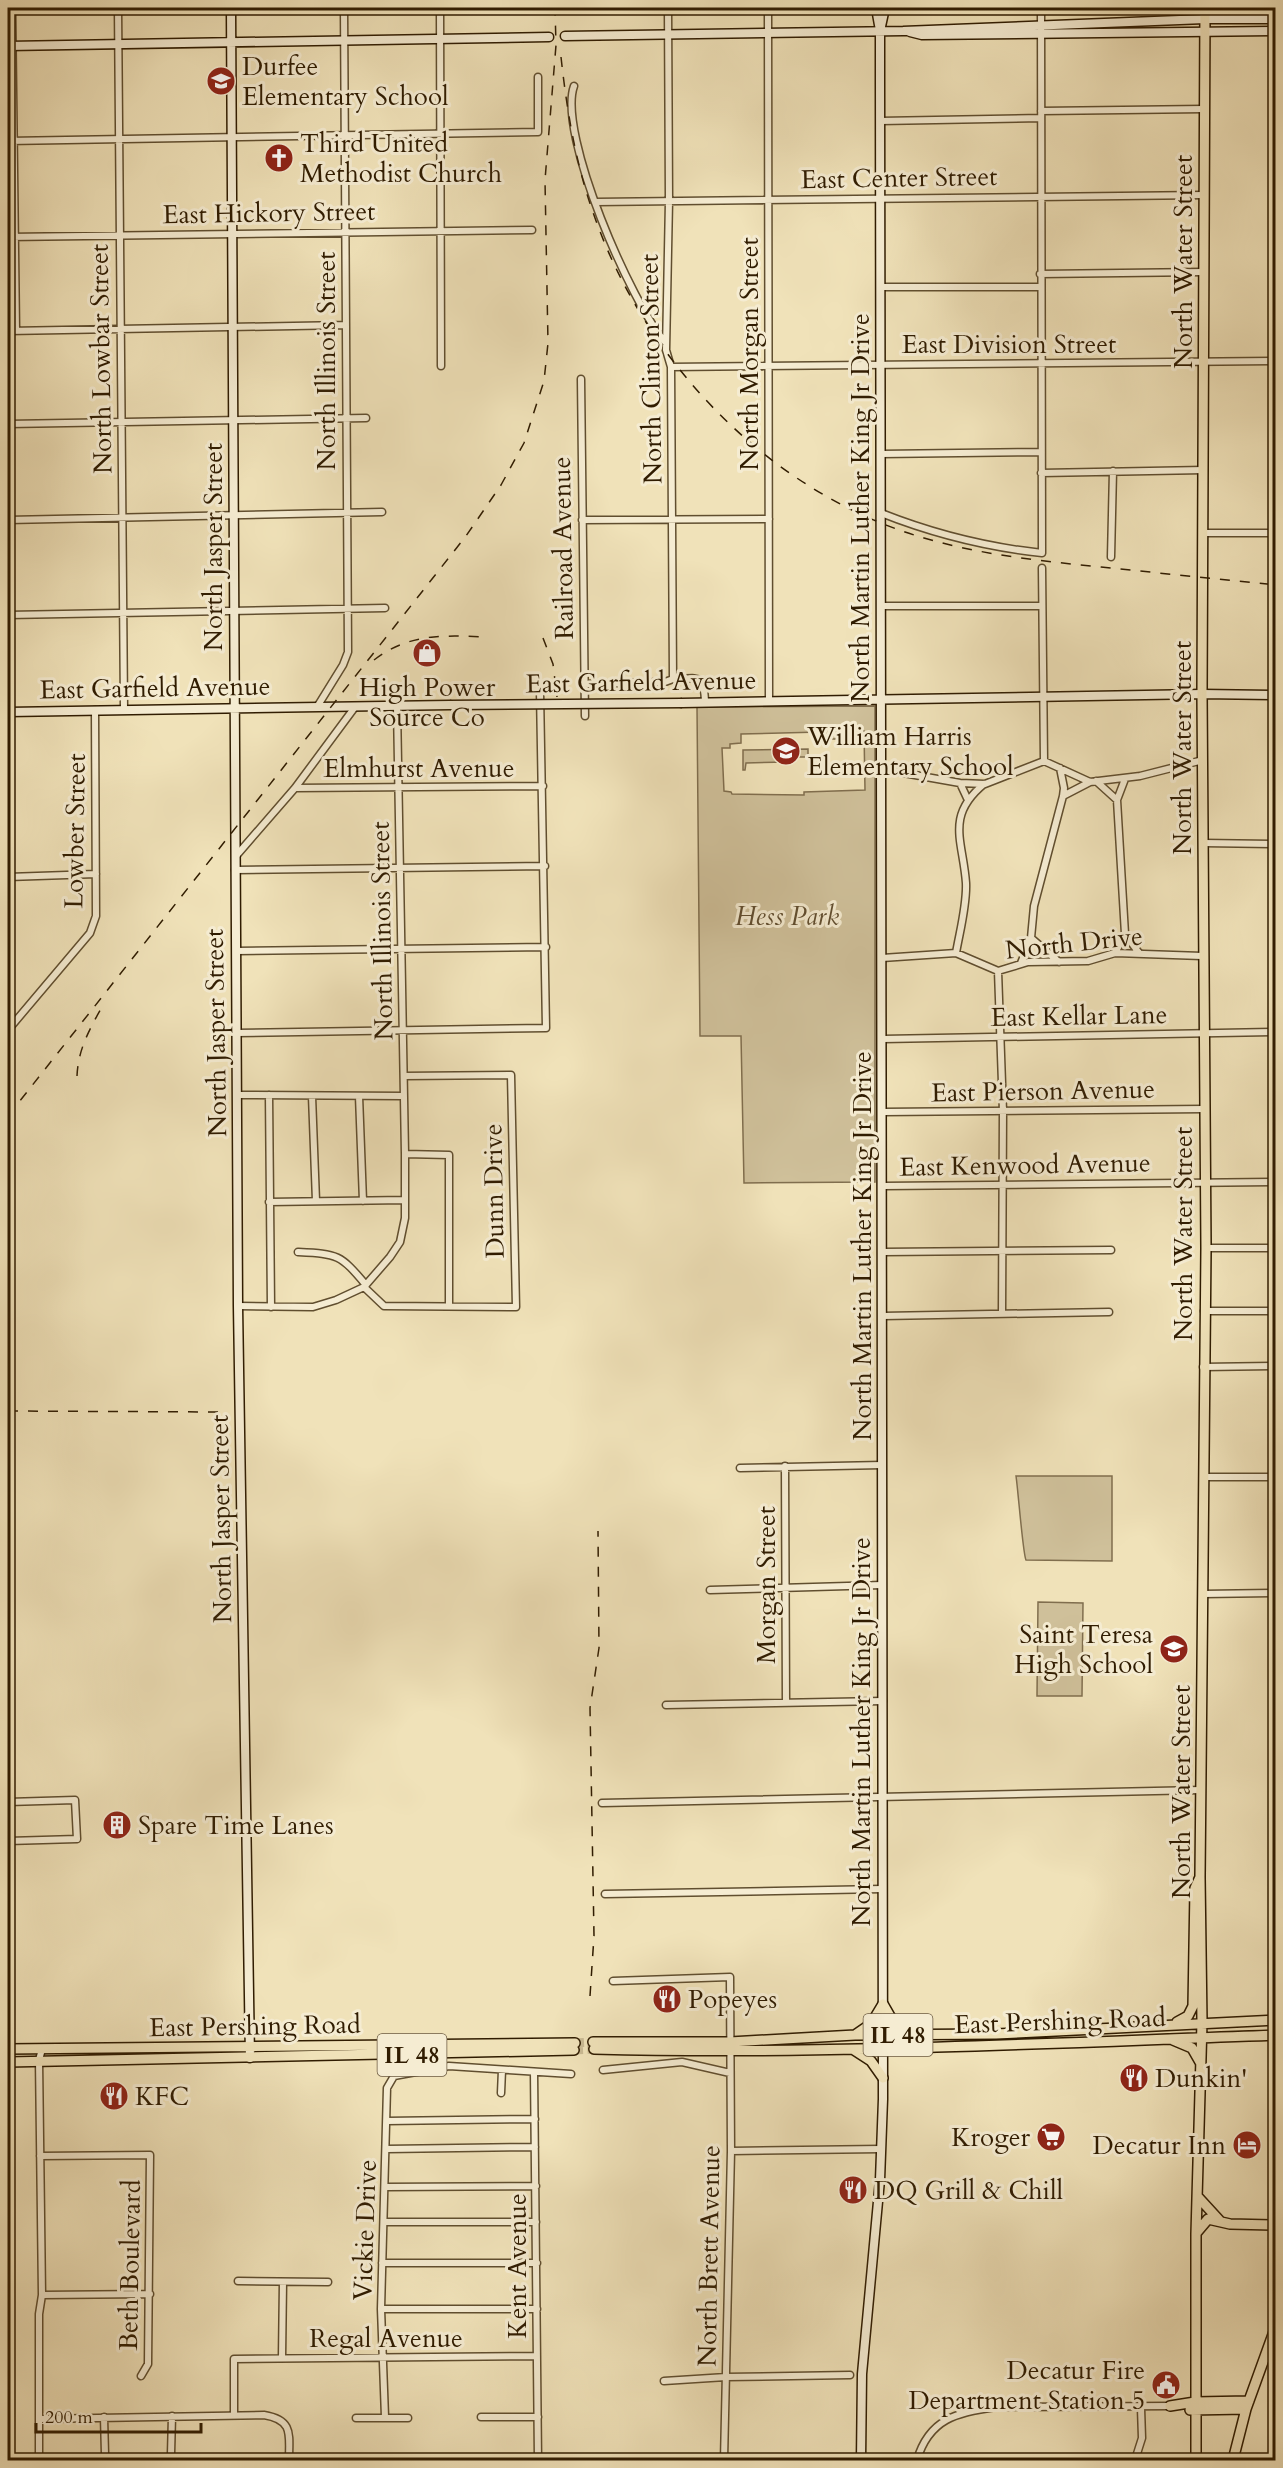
<svg xmlns="http://www.w3.org/2000/svg" width="1283" height="2468" viewBox="0 0 1283 2468" font-family="Cardo,serif">
  <style>
    .green { fill: #cfc09a; stroke: #806e4e; stroke-width: 1.5; fill-rule: evenodd }
    .lines { fill: none; stroke-linecap: round; stroke-linejoin: round }
    .primary-tunnel { stroke: #caba94; stroke-width: 9; stroke-dasharray: 9 4.5; stroke-linecap: butt }
    .street-casing { stroke: #604e2f; stroke-width: 9 }
    .secondary-casing { stroke: #301c01; stroke-width: 11 }
    .primary-casing { stroke: #301c01; stroke-width: 12 }
    .street { stroke: #f5ecd2; stroke-width: 6 }
    .secondary { stroke: #f5ecd2; stroke-width: 8 }
    .primary { stroke: #f0e2b9; stroke-width: 9 }
    .rail { stroke: #301c01; stroke-width: 1.5; stroke-dasharray: 10 10; stroke-linecap: butt }
    .secondary-bridge-casing { stroke: #301c01; stroke-width: 11; stroke-linecap: butt }
    .secondary-bridge { stroke: #f5ecd2; stroke-width: 8 }
    .labels { text-anchor: middle; dominant-baseline: central; stroke-width: 6; stroke-linejoin: round; paint-order: stroke }
    .shield { fill: #f5ecd2; stroke: #6b5a40; stroke-width: 1.5 }
    .shield-label { font-size: 24px; font-weight: bold; fill: #301c01 }
    .poi-label { font-size: 26px; fill: #301c01; stroke: #f5ecd2; text-anchor: start }
    .street-label { font-size: 26px; fill: #301c01; stroke: #f5ecd2 }
    .park-label { font-size: 26px; font-style: italic; fill: #604d2f; stroke: #f5ecd2 }
  </style>
  <rect width="100%" height="100%" fill="#f0e2b9"/>
  <filter id="stains"><feTurbulence type="fractalNoise" baseFrequency=".00333" numOctaves="4"/><feColorMatrix values="0 0 0 0 .2 0 0 0 0 .09 0 0 0 0 .02 0 0 0 .5 -.17"/></filter>
  <radialGradient id="worn" r=".72"><stop offset=".6" stop-color="#630" stop-opacity="0"/><stop offset="1" stop-color="#630" stop-opacity=".3"/></radialGradient>
  <path class="green" d="M875,706V1182L744,1183L741,1036H700L697,707ZM864,731L865,790L804,792V795L732,794L731,792L724,791L722,748H730V744L741,743V734L820,732L821,739H836V733Z
    M808,749V757H787V762L746,763L745,770H743V750Z
    M1016,1476H1112V1561L1026,1560C1023,1555 1018,1489 1016,1476Z
    M1038,1602L1083,1603L1082,1696H1037Z"/>
  <g class="lines">
    <path class="primary-tunnel" d="M575,2043L593,2042
      M574,2050L594,2049"/>
    <g class="street-casing">
      <path id="street" d="M12,8L16,331
        M118,8L124,709
        M440,8L441,366
        M668,8L669,201L666,350L671,367L673,679C695,680 704,670 705,702
        M768,8L769,702
        M574,86C557,134 632,305 666,343
        M1041,111L1204,109
        M880,121L1041,118
        M8,141L538,132V77
        M596,202L1204,195
        M8,237L532,230
        M1040,274L1203,272
        M881,287H1041
        M8,331L346,325
        M671,367L1276,361
        M581,379L585,716
        M8,424L366,418
        M881,454L1041,452
        M1041,473L1204,470
        M881,513C934,534 986,547 1042,553L1041,8
        M8,520L382,512
        M582,520L769,519
        M1204,533H1276
        M1111,557L1113,471
        M1042,568L1044,761
        M882,606H1042
        M8,615L385,608
        M584,684L665,682L673,679
        M317,707L343,665L348,652L344,8
        M881,769L960,783L985,784L1044,761L1090,782L1140,776L1203,760
        M1096,781L1117,800
        M960,783L967,798
        M295,788L543,786
        M1063,796L1090,782
        M1203,843L1276,844
        M236,856L295,788L355,707
        M235,870L545,866
        M8,877L96,874
        M1125,934L1139,953
        M1031,938L1059,962
        M236,951L546,947
        M956,953C960,930 967,905 966,883C963,841 945,816 984,784
        M1115,953L1125,934L1117,800L1125,779
        M882,958L956,953L998,971L1028,962L1088,961L1115,953L1202,956
        M1021,963L1031,938L1034,906L1063,796L1064,788L1060,768
        M998,971L1003,1111L1002,1313
        M8,1030L90,933L96,916L95,710
        M236,1033L546,1028L540,692
        M883,1039L1276,1032
        M238,1095L403,1096
        M269,1095L271,1307
        M312,1096L316,1201
        M359,1096L363,1201
        M883,1112L1204,1109
        M405,1154L449,1155V1306
        M883,1186L1276,1182
        M269,1202L405,1200
        M1206,1248H1276
        M298,1252C338,1254 340,1254 366,1285
        M883,1252L1111,1250
        M364,1287L384,1306L516,1307L511,1075L404,1076
        M238,1306L313,1307L336,1300L364,1287L390,1257L400,1242L405,1218V1154L397,707
        M1204,1311H1276
        M883,1316L1109,1312
        M1203,1367L1276,1366
        M785,1466L786,1703
        M740,1468L882,1465
        M1203,1477H1276
        M710,1590L882,1585
        M1203,1594L1276,1593
        M666,1705L883,1701
        M8,1802L75,1800L77,1839L8,1841
        M602,1803L1201,1790
        M605,1894L882,1889
        M613,1981L730,1977L731,2151L724,2460
        M603,2070L682,2062L730,2073
        M534,2072L538,2460
        M394,2076L449,2066L571,2074
        M501,2093L502,2070
        M387,2121L535,2119
        M387,2149L535,2147
        M731,2151L881,2149
        M40,2156L150,2155L148,2364L141,2376
        M386,2187L536,2186
        M385,2222H536
        M382,2263H537
        M238,2281L328,2282
        M42,2295L150,2294
        M381,2309H537
        M282,2358L283,2282
        M664,2381L726,2377L850,2375
        M234,2414V2359L537,2356
        M104,2417L105,2454
        M385,2417L381,2309L387,2088L394,2076L397,2052
        M481,2417H538
        M356,2418H408
        M40,2419L264,2415C294,2420 289,2435 289,2460
        M171,2454L172,2416
        M39,2460V2314L42,2295L39,2060L42,2049
        M917,2460C929,2419 957,2412 996,2407L1170,2406
        M1135,2460L1142,2438L1141,2408"/>
    </g>
    <g class="secondary-casing">
      <path id="secondary" d="M231,8L238,1306L250,2058
        M876,8L879,25
        M910,32L922,35L1276,31
        M565,36L903,31L1205,19H1276
        M8,46L549,37
        M682,703L1202,694L1276,695
        M8,712L450,705
        M861,2460L862,2374L880,2180L883,2099L880,79V31L885,8"/>
    </g>
    <g class="primary-casing">
      <path id="primary" d="M883,2004L895,2025L910,2034
        M1177,2022L1188,2016L1193,2006L1195,1888L1200,1877
        M855,2035L871,2024L883,2004
        M1173,2040L1192,2048L1200,2062
        M593,2042H730L855,2035L996,2034L1276,2020
        M8,2049L575,2043
        M594,2049C821,2055 1048,2043 1276,2035
        M854,2050L871,2061L883,2078
        M8,2062L574,2050
        M1198,2197L1220,2221
        M1197,2232L1208,2219L1230,2224L1276,2225
        M1170,2406L1195,2402L1249,2401
        M1190,2410L1246,2409
        M1196,2460V2234L1202,2022L1200,1877L1206,1248L1202,694L1205,8
        M1233,2460L1246,2409L1276,2326"/>
    </g>
    <use href="#street" class="street"/>
    <use href="#secondary" class="secondary"/>
    <use href="#primary" class="primary"/>
    <path class="rail" d="M561,57C567,112 576,166 595,218C647,365 772,494 924,538C982,555 1041,561 1101,567C1159,573 1217,579 1276,585
      M543,638L553,664L557,697
      M374,660C407,634 443,635 483,637
      M77,1076C78,1050 89,1030 102,1007
      M8,1116L466,536L501,485L524,443L544,381L548,343L545,180L556,45L555,8
      M8,1411L219,1412
      M590,1996L594,1936L590,1708L599,1648L598,1531"/>
    <g class="secondary-bridge-casing">
      <path id="secondary-bridge" d="M450,705L682,703"/>
    </g>
    <use href="#secondary-bridge" class="secondary-bridge"/>
  </g>
  <defs>
    <g id="school-disc" transform="scale(1.5)"><circle r="9.5" fill="#8f2418" stroke="#f5ecd2"/><path d="M0-5L7-2L0 1L-7-2ZM-4 1L0 2.5L4 1V4Q0 6-4 4Z" fill="#fff"/></g>
    <g id="church-disc" transform="scale(1.5)"><circle r="9.5" fill="#8f2418" stroke="#f5ecd2"/><path d="M-1.2-6h2.4v3.5h3.3v2.4h-3.3V6h-2.4V-.1h-3.3v-2.4h3.3Z" fill="#fff"/></g>
    <g id="shop-disc" transform="scale(1.5)"><circle r="9.5" fill="#8f2418" stroke="#f5ecd2"/><path d="M-5-2.5h2.3a2.7 3.5 0 0 1 5.4 0H5L5.5 6h-11ZM-1.5-2.5h3a1.5 2.3 0 0 0-3 0Z" fill="#fff"/></g>
    <g id="building-disc" transform="scale(1.5)"><circle r="9.5" fill="#8f2418" stroke="#f5ecd2"/><path d="M-4-6H4V6H1V3H-1V6H-4ZM-2.5-4.3h1.7v1.8h-1.7ZM.8-4.3h1.7v1.8H.8ZM-2.5-1h1.7V.8h-1.7ZM.8-1h1.7V.8H.8Z" fill="#fff"/></g>
    <g id="restaurant-disc" transform="scale(1.5)"><circle r="9.5" fill="#8f2418" stroke="#f5ecd2"/><path d="M-5-6h1v4h1v-4h1v4h1v-4h1v5L-1.5 .5V6h-2V.5L-5-1ZM5-6V6H3V1.5H1.5Q1.5-4 5-6Z" fill="#fff"/></g>
    <g id="supermarket-disc" transform="scale(1.5)"><circle r="9.5" fill="#8f2418" stroke="#f5ecd2"/><path d="M-6-5.5h2.5l.6 2H6L4.5 2H-2.5L-4.4-4H-6ZM-1.5 3.2a1.3 1.3 0 1 0 .1 0ZM3 3.2a1.3 1.3 0 1 0 .1 0Z" fill="#fff"/></g>
    <g id="hotel-disc" transform="scale(1.5)"><circle r="9.5" fill="#8f2418" stroke="#f5ecd2"/><path d="M-6-4.5h1.5V1H6V5H4.5V3h-9V5H-6ZM-4 0a1.8 1.8 0 1 1 3.6 0ZM.5 0V-2.5h3Q6-2.5 6 0Z" fill="#fff"/></g>
    <g id="civic-disc" transform="scale(1.5)"><circle r="9.5" fill="#8f2418" stroke="#f5ecd2"/><path d="M-.6-6.5H3V-4.5H.6V-3L4-1V1h2V6H-6V1h2V-1L-.6-3ZM-1.2 2.5V6h2.4V2.5Z" fill="#fff"/></g>
  </defs>
  <g fill-rule="evenodd">
    <use href="#school-disc" x="221" y="81"/>
    <use href="#church-disc" x="279" y="158"/>
    <use href="#shop-disc" x="427" y="653"/>
    <use href="#school-disc" x="786" y="751"/>
    <use href="#school-disc" x="1174" y="1649"/>
    <use href="#building-disc" x="117" y="1825"/>
    <use href="#restaurant-disc" x="667" y="1999"/>
    <use href="#restaurant-disc" x="1134" y="2078"/>
    <use href="#restaurant-disc" x="114" y="2096"/>
    <use href="#supermarket-disc" x="1051" y="2137"/>
    <use href="#hotel-disc" x="1247" y="2145"/>
    <use href="#restaurant-disc" x="853" y="2190"/>
    <use href="#civic-disc" x="1166" y="2385"/>
  </g>
  <g class="labels">
    <g class="shield">
      <rect x="863.5" y="2014" width="69" height="42" rx="4.5"/>
      <rect x="377.5" y="2034" width="69" height="42" rx="4.5"/>
    </g>
    <g class="shield-label">
      <text x="898" y="2035">IL 48</text>
      <text x="412" y="2055">IL 48</text>
    </g>
    <g class="poi-label">
      <text x="242" y="66">Durfee<tspan x="242" dy="30">Elementary School</tspan></text>
      <text x="300" y="143">Third United<tspan x="300" dy="30">Methodist Church</tspan></text>
      <text x="427" y="687" text-anchor="middle">High Power<tspan x="427" dy="30">Source Co</tspan></text>
      <text x="807" y="736">William Harris<tspan x="807" dy="30">Elementary School</tspan></text>
      <text x="1153" y="1634" text-anchor="end">Saint Teresa<tspan x="1153" dy="30">High School</tspan></text>
      <text x="138" y="1825">Spare Time Lanes</text>
      <text x="688" y="1999">Popeyes</text>
      <text x="1155" y="2078">Dunkin'</text>
      <text x="135" y="2096">KFC</text>
      <text x="1030" y="2137" text-anchor="end">Kroger</text>
      <text x="1226" y="2145" text-anchor="end">Decatur Inn</text>
      <text x="874" y="2190">DQ Grill &amp; Chill</text>
      <text x="1145" y="2370" text-anchor="end">Decatur Fire<tspan x="1145" dy="30">Department Station 5</tspan></text>
    </g>
    <g class="street-label">
      <text transform="translate(899 178) rotate(-1)">East Center Street</text>
      <text transform="translate(269 213) rotate(-1)">East Hickory Street</text>
      <text transform="translate(1183 262) rotate(-90)">North Water Street</text>
      <text x="1009" y="344">East Division Street</text>
      <text transform="translate(749 354) rotate(-90)">North Morgan Street</text>
      <text transform="translate(101 359) rotate(-91)">North Lowbar Street</text>
      <text transform="translate(326 361) rotate(-90)">North Illinois Street</text>
      <text transform="translate(651 369) rotate(-91)">North Clinton Street</text>
      <text transform="translate(860 508) rotate(-90)">North Martin Luther King Jr Drive</text>
      <text transform="translate(213 547) rotate(-90)">North Jasper Street</text>
      <text transform="translate(563 548) rotate(-91)">Railroad Avenue</text>
      <text transform="translate(641 682) rotate(-1)">East Garfield Avenue</text>
      <text transform="translate(155 688) rotate(-1)">East Garfield Avenue</text>
      <text transform="translate(1182 748) rotate(-90)">North Water Street</text>
      <text x="419" y="768">Elmhurst Avenue</text>
      <text transform="translate(75 831) rotate(-89)">Lowber Street</text>
      <text transform="translate(382 931) rotate(-91)">North Illinois Street</text>
      <text transform="translate(1074 943) rotate(-6)">North Drive</text>
      <text transform="translate(1079 1016) rotate(-1)">East Kellar Lane</text>
      <text transform="translate(216 1033) rotate(-91)">North Jasper Street</text>
      <text transform="translate(1043 1091) rotate(-1)">East Pierson Avenue</text>
      <text transform="translate(1025 1165) rotate(-1)">East Kenwood Avenue</text>
      <text transform="translate(494 1191) rotate(-91)">Dunn Drive</text>
      <text transform="translate(1183 1234) rotate(-90)">North Water Street</text>
      <text transform="translate(862 1246) rotate(-90)">North Martin Luther King Jr Drive</text>
      <text transform="translate(221 1519) rotate(-91)">North Jasper Street</text>
      <text transform="translate(766 1585) rotate(-90)">Morgan Street</text>
      <text transform="translate(861 1732) rotate(-90)">North Martin Luther King Jr Drive</text>
      <text transform="translate(1181 1792) rotate(-90)">North Water Street</text>
      <text transform="translate(1060 2021) rotate(-2)">East Pershing Road</text>
      <text transform="translate(255 2026) rotate(-1)">East Pershing Road</text>
      <text transform="translate(365 2230) rotate(-88)">Vickie Drive</text>
      <text transform="translate(709 2256) rotate(-89)">North Brett Avenue</text>
      <text transform="translate(130 2265) rotate(-89)">Beth Boulevard</text>
      <text transform="translate(517 2266) rotate(-90)">Kent Avenue</text>
      <text x="386" y="2338">Regal Avenue</text>
    </g>
    <g class="park-label">
      <text x="787" y="916">Hess Park</text>
    </g>
  </g>
  <rect width="1283" height="2468" fill="none" stroke="#f0e2b9" stroke-width="30"/>
  <rect x="9" y="9" width="1265" height="2450" fill="none" stroke="#301c01" stroke-width="3"/>
  <rect x="15" y="15" width="1253" height="2438" fill="none" stroke="#301c01" stroke-width="1.5"/>
  <path d="M36 2423v9h165v-9" fill="none" stroke="#301c01" stroke-width="3"/>
  <text x="45" y="2423" font-size="18" fill="#301c01" stroke="#f5ecd2" stroke-width="4.5" paint-order="stroke">200 m</text>
  <rect width="100%" height="100%" filter="url(#stains)"/>
  <rect width="100%" height="100%" fill="url(#worn)"/>
</svg>
